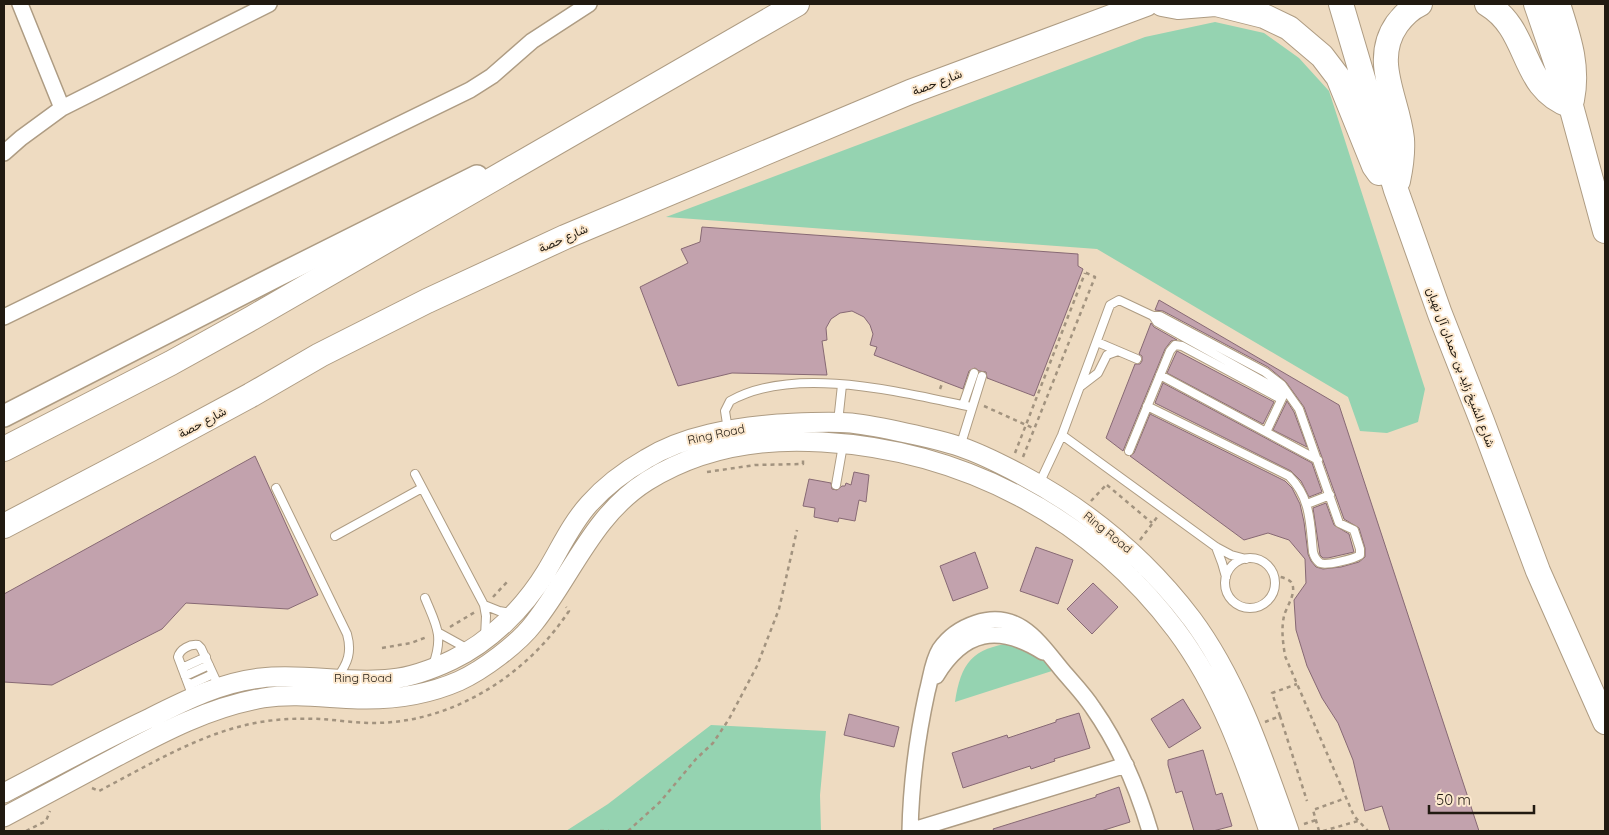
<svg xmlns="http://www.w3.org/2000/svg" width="1609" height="835" viewBox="0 0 1609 835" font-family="Quicksand,Vazirmatn,sans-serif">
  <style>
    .green { fill: #95d3b1 }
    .building { fill: #c2a2ad; stroke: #876974 }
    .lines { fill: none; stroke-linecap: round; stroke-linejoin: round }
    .service-casing { stroke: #ae9c83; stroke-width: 10 }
    .minor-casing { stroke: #ae9c83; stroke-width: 18 }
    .tertiary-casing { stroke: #ae9c83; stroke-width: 21 }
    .secondary-casing { stroke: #ae9c83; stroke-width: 24 }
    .primary-casing { stroke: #ae9c83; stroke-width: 26 }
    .path { stroke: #a2937f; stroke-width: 2.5; stroke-dasharray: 4 4; stroke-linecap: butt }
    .service { stroke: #fff; stroke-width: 8 }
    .minor { stroke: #fff; stroke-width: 15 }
    .tertiary { stroke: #fff; stroke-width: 19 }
    .secondary { stroke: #fff; stroke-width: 21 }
    .primary { stroke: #fff; stroke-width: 24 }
    .labels { text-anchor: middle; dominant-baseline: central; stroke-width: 4; stroke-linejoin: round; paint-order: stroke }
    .street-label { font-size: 12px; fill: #211a11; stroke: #fce8ce }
  </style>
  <rect width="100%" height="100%" fill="#eedbc1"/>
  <path class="green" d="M1215,22L1264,33L1299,58L1329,91L1425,389L1418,422L1387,433L1360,431L1348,397L1097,249L666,217L1145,37Z
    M1013,643L1042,656L1055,670L955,702C961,663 972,648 1013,643Z
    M711,725L826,731L820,795L821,831H566L608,804Z"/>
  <path class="building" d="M702,227L1078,254V266L1083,269L1034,396L987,378L986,372L979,371L975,368L969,371L963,389L874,355L877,347L870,345L873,334L870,325L864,317L852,311L840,313L831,319L826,328L827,340L822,341L827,375L732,373L678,386L640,287L688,263L681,249L700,242Z
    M1159,300L1339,405L1479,831H1390L1382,806L1365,811L1353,760L1338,723L1322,698L1307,666L1296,630L1294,600L1306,583L1305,559L1289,540L1268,533L1244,540L1130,456L1134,453L1150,414L1285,481L1292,488L1300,504L1304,522L1308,554L1311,561L1316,567L1323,569L1341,567L1359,562L1365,557V548L1359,528L1344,519L1304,407L1286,382L1268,367L1163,311L1155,310Z
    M1151,323L1154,327L1177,340L1171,341L1165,349L1123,451L1106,438L1135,364H1140L1142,361V356L1139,354Z
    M1177,351L1274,402L1263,424L1167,373Z
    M1163,383L1312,463L1322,492L1309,497L1301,481L1291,471L1155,403Z
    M1287,401L1294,412L1307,447L1273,430Z
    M255,456L318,595L288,609L186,603L162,629L52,685L4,682V594Z
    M854,472L869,475L866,502L859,500L855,521L839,518L838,522L814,517L815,508L803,506L809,479L831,483L832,489L837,490L842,486H845L846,483L851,485Z
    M1326,503L1334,525L1349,534L1354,552L1328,558H1323L1320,555L1313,508Z
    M1036,547L1073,560L1058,604L1020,591Z
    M975,552L988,588L953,601L940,566Z
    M1093,583L1118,607L1092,634L1067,609Z
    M1183,699L1201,728L1169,748L1151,719Z
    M1079,713L1090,748L1054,759L1055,761L1031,769L1030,766L963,788L952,753L1007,735L1008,738L1056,722V720Z
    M849,714L899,727L894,747L844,735Z
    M1203,750L1216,795L1222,793L1232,826L1213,831H1194L1182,791L1176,793L1168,765V760Z
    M1119,787L1130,822L1101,831H994L993,829L1096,797V795Z"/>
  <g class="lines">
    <g class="service-casing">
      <path id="service" d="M1153,316L1157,322L1284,393
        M1097,342L1137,359
        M1160,375L1318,460
        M1081,386L1098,373L1107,355L1118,351
        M963,405L974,373
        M838,422L842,385
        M728,430L725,411L730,401C796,364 903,393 972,407
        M1266,432L1283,396
        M1062,435L1216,547L1231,555L1246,559
        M960,447L982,376
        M1129,451L1170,351L1175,345L1182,346L1281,399
        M415,474L484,605L486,616L485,637
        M1039,484L1062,435L1110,305L1119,300L1153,316H1160L1265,372L1282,385L1299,409L1339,523L1354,530L1360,549V555C1354,559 1326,566 1320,563C1316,560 1314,556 1313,552C1310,523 1311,498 1289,476L1147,406
        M836,485L843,445
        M276,488L347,634C352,652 348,663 337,678
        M1307,504L1330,495
        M335,536L422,488
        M1216,547L1222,563L1226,577
        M1225 583a25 25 0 1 1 50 0a25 25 0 1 1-50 0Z
        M425,598C436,625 444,635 433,665
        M484,605L499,611L511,613
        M439,633L468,649
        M182,668L206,657
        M185,676L209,665
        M189,685L213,674
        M193,697L178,657C180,649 190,644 198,645L201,648L219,687"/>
    </g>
    <g class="minor-casing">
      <path id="minor" d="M20,4L62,108
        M4,153L21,138L62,108L269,4
        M4,317L470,90L492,76L532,41L589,4
        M936,676C964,630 998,624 1043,652
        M910,831C911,784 917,738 927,692C931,678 932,662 940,649C949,636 961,628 976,623C1018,609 1039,642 1062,670C1072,682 1084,694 1093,708C1119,745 1137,787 1150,831
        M910,831L1126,765"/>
    </g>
    <g class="tertiary-casing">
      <path id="tertiary" d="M4,793C52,768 99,742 148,719C184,701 221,682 261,678C304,673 348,684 391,679C412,677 433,669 452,660C490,642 524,608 546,572C560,549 571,524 589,504C605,486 625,471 646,459C685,435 733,428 778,424C802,423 826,421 851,423C869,425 888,429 906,433C925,437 943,441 961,447C982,454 1001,464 1020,474C1088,510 1145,557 1192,619C1238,681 1263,758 1289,831
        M4,817C41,797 79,777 116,757C163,732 210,707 263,698C295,693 326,698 358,699C393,700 427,695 459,681C483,670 518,644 534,623C572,575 593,515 647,481C700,448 761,438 822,442C963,450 1091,517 1176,630C1221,690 1245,761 1269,831"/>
    </g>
    <g class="secondary-casing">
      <path id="secondary" d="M4,416L279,275L477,176"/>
    </g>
    <g class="primary-casing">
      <path id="primary" d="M1162,4L1178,7L1215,4
        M1216,4L1264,16L1289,28L1322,56L1338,77L1374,166L1379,173
        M1341,4L1396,190L1440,314L1482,421L1538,571L1605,722
        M1487,4C1532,31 1519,88 1571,106
        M1536,4L1571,106L1605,231
        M1558,4C1568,36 1579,65 1572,100
        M1398,181C1401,167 1403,154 1402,139C1398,99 1371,61 1397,24C1403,16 1411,8 1420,4
        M4,449L171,363L252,318L797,4
        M4,526L149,450L251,395L320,355L427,301L565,237L910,92L1146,4"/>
    </g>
    <path class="path" d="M940,389L943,381
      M984,406L1035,429
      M1015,453L1085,273
      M1023,457L1095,277L1082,271
      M707,472L755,465L803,464V458
      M1107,485L1152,523
      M1091,501L1106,485
      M1140,540L1158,516
      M1273,575C1279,577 1288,578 1291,582C1298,592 1286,607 1284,616C1281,630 1283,642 1285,656L1354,816L1368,831
      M493,597L507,582
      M450,627L475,612
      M382,648L411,643L427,637
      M1280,716L1272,693L1297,684
      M1265,722L1280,716L1307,801
      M92,788L99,791C149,765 199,734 255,723C276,719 298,718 320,719C337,720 355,723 373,723C452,723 526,676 569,611L566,607
      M1304,824L1316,820
      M26,831L46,821L50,811
      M600,831H609
      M628,831L660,802L696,759L713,743L729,719L757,666L779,609L797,530
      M1319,831L1313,810L1346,798
      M1323,831L1358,821"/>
    <use href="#service" class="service"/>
    <use href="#minor" class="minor"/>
    <use href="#tertiary" class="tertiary"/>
    <use href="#secondary" class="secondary"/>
    <use href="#primary" class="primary"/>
  </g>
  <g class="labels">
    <g class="street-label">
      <text transform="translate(937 82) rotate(-21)">شارع حصة</text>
      <text transform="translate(563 238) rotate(-24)">شارع حصة</text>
      <text transform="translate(1461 367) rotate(69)">شارع الشيخ زايد بن حمدان آل نهيان</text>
      <text transform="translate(202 422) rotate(-28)">شارع حصة</text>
      <text transform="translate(716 434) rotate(-12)">Ring Road</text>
      <text transform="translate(1108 532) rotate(39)">Ring Road</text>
      <text x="363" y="677">Ring Road</text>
    </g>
  </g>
  <rect width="1609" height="835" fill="none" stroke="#211a11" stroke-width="10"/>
  <path d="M1429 805v8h105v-8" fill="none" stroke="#211a11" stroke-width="2.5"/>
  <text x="1436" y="805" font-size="15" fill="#211a11" stroke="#fce8ce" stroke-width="4" paint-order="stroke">50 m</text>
</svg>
